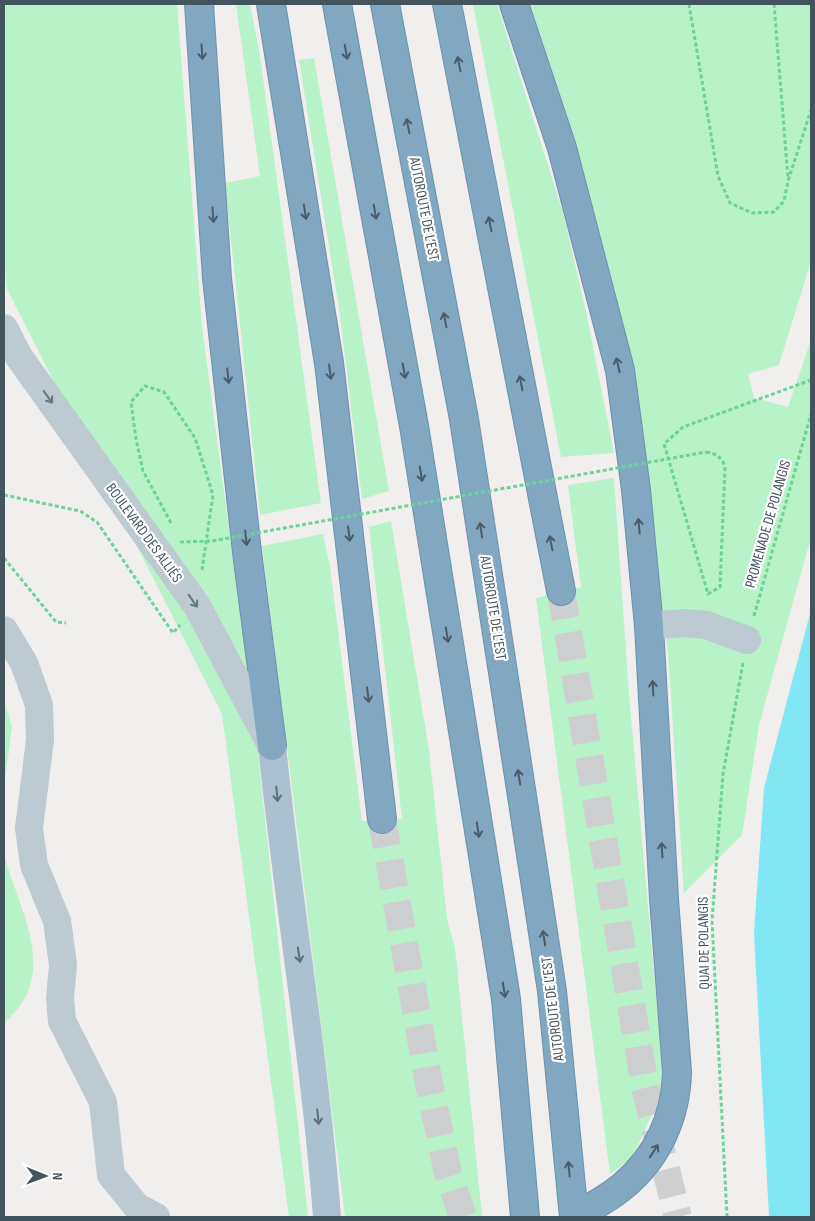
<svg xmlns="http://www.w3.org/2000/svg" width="815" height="1221" viewBox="0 0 815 1221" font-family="'Sofia Sans Condensed',sans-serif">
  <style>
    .green { fill: #b8f2c9 }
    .water { fill: #81e7f3 }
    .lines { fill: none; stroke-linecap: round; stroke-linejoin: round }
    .highway-tunnel { stroke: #cecfd1; stroke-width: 28; stroke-dasharray: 28 14; stroke-linecap: butt }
    .highway-casing { stroke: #6c92ad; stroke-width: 30 }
    .path { stroke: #6dd397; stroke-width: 3; stroke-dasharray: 4 2.5; stroke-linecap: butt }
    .minor { stroke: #bdcad1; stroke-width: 28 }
    .major { stroke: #abc1cf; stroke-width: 28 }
    .highway { stroke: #81a7c1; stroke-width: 28 }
    .path-bridge { stroke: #6dd397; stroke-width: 3; stroke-dasharray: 4 2.5; stroke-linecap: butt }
    .oneway { stroke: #4a5c67 }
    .oneway2 { stroke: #687780 }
    .oneway3 { stroke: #5e6f7a }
    .labels { text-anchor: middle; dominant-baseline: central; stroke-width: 4.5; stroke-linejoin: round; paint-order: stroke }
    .street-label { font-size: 15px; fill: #44545d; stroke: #fff }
  </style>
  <rect width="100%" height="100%" fill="#f1eeee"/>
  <path class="green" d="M4,4H177L202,327L254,717L308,1217H289L222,714L7,289L4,262Z
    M236,4H250L260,56L321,503L260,515L225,183L260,176Z
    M473,4H497L564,216L587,316L614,453L561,457Z
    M528,4H811V261L779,365L748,374L754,398L788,407L811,340V537L759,725L742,835L684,893L668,652L625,373Z
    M314,58L389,491L362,499L340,315L299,60Z
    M614,478L629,695L662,1062L661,1095L632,1158L610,1174L536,598L581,587L568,485Z
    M391,521L429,750L447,919L455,948L482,1217H345L262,546L323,534L330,567L362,821L402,819L369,527Z
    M4,701L12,727L4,787Z
    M4,855C20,912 61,975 4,1023Z"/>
  <path class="water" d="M811,610V1217H769L754,933L764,788Z"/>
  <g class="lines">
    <path class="highway-tunnel" d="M561,591L645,1087L678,1217
      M382,819L429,1084L448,1173L463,1217"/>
    <g class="highway-casing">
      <path id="highway" d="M199,4L217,278L247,552L272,746
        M271,4L329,363L382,819
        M337,4L414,426L506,999L525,1217
        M385,4L464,419L552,991L574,1217
        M447,4L561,591
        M514,4L562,148L620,370L636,490L649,626L664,899L677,1072C676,1116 658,1157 623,1186C609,1198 591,1207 575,1217"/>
    </g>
    <path class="path" d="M689,4L718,176L730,203L752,213L774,212L784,201L788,181L811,110
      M774,4L788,178
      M706,452C717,454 721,456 725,467L720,587L708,594L664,444L683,427L811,380
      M4,495L80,511L97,522L173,633L180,625
      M171,523L143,471L136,439L131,402L145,386L164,392L195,438L213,495L202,570
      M4,558L56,622L66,623
      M754,616L811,414
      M727,1217L712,921L723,774L743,663"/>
    <path class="minor" d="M4,328L19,357L197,606L271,745
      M649,626L685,623L706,625L747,640
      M4,630L24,663L39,705L40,740L29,828L34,865L57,921L63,965L60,998L62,1021L103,1102L111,1175L137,1207L156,1217"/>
    <path class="major" d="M272,746C288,903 315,1059 327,1217"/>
    <use href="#highway" class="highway"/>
    <path class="path-bridge" d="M180,542L212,541L706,452"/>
  </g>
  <defs><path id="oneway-shaft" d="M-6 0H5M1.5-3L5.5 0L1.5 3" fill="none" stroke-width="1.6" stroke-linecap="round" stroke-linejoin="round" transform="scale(1.25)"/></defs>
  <g class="oneway">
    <use href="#oneway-shaft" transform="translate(202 52) rotate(86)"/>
    <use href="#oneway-shaft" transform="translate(346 52) rotate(80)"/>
    <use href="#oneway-shaft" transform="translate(459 64) rotate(-101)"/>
    <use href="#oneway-shaft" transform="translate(408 126) rotate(-101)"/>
    <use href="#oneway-shaft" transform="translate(305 212) rotate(81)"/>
    <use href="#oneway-shaft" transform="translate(375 212) rotate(80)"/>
    <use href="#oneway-shaft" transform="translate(213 215) rotate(86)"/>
    <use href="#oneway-shaft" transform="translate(490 224) rotate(-101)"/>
    <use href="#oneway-shaft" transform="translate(445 320) rotate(-101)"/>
    <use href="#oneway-shaft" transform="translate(618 365) rotate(-103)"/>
    <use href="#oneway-shaft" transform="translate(404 371) rotate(80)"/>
    <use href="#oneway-shaft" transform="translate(330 372) rotate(83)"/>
    <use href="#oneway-shaft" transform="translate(228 376) rotate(84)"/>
    <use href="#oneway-shaft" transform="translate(521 383) rotate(-101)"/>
    <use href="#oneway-shaft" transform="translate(421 474) rotate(81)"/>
    <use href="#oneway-shaft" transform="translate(639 526) rotate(-95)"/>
    <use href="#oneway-shaft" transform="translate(481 530) rotate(-99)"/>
    <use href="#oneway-shaft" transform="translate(349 534) rotate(83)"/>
    <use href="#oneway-shaft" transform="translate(246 538) rotate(84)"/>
    <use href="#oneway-shaft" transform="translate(551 543) rotate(-101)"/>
    <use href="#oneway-shaft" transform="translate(447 635) rotate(81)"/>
    <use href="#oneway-shaft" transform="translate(653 688) rotate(-93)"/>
    <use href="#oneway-shaft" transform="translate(368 695) rotate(83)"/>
    <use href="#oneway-shaft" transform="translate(519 777) rotate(-99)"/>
    <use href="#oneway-shaft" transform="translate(478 830) rotate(81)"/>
    <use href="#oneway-shaft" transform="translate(662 850) rotate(-93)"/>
    <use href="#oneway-shaft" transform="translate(544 938) rotate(-99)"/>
    <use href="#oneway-shaft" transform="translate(504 990) rotate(81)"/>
    <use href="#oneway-shaft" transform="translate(654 1151) rotate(-57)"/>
    <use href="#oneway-shaft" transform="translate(569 1169) rotate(-95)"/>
  </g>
  <g class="oneway2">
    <use href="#oneway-shaft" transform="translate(48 397) rotate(54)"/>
    <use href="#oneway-shaft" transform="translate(193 601) rotate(55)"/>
  </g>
  <g class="oneway3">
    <use href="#oneway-shaft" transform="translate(277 794) rotate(84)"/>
    <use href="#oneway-shaft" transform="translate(299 955) rotate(81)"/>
    <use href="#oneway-shaft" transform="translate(318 1117) rotate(84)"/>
  </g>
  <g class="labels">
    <g class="street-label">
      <text transform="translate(424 209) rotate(79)">AUTOROUTE DE L’EST</text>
      <text transform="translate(768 524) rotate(-74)">PROMENADE DE POLANGIS</text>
      <text transform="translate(144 533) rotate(54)">BOULEVARD DES ALLIÉS</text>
      <text transform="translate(493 608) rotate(81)">AUTOROUTE DE L’EST</text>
      <text transform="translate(704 943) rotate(-91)">QUAI DE POLANGIS</text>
      <text transform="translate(553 1009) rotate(-97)">AUTOROUTE DE L’EST</text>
    </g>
  </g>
  <rect width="815" height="1221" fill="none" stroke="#44545d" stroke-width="10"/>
  <g transform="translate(45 1176) rotate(91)" stroke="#ffffff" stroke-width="4" paint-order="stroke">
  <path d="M0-4L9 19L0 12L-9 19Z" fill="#44545d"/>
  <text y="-8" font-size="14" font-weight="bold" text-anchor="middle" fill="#44545d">N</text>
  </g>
</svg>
